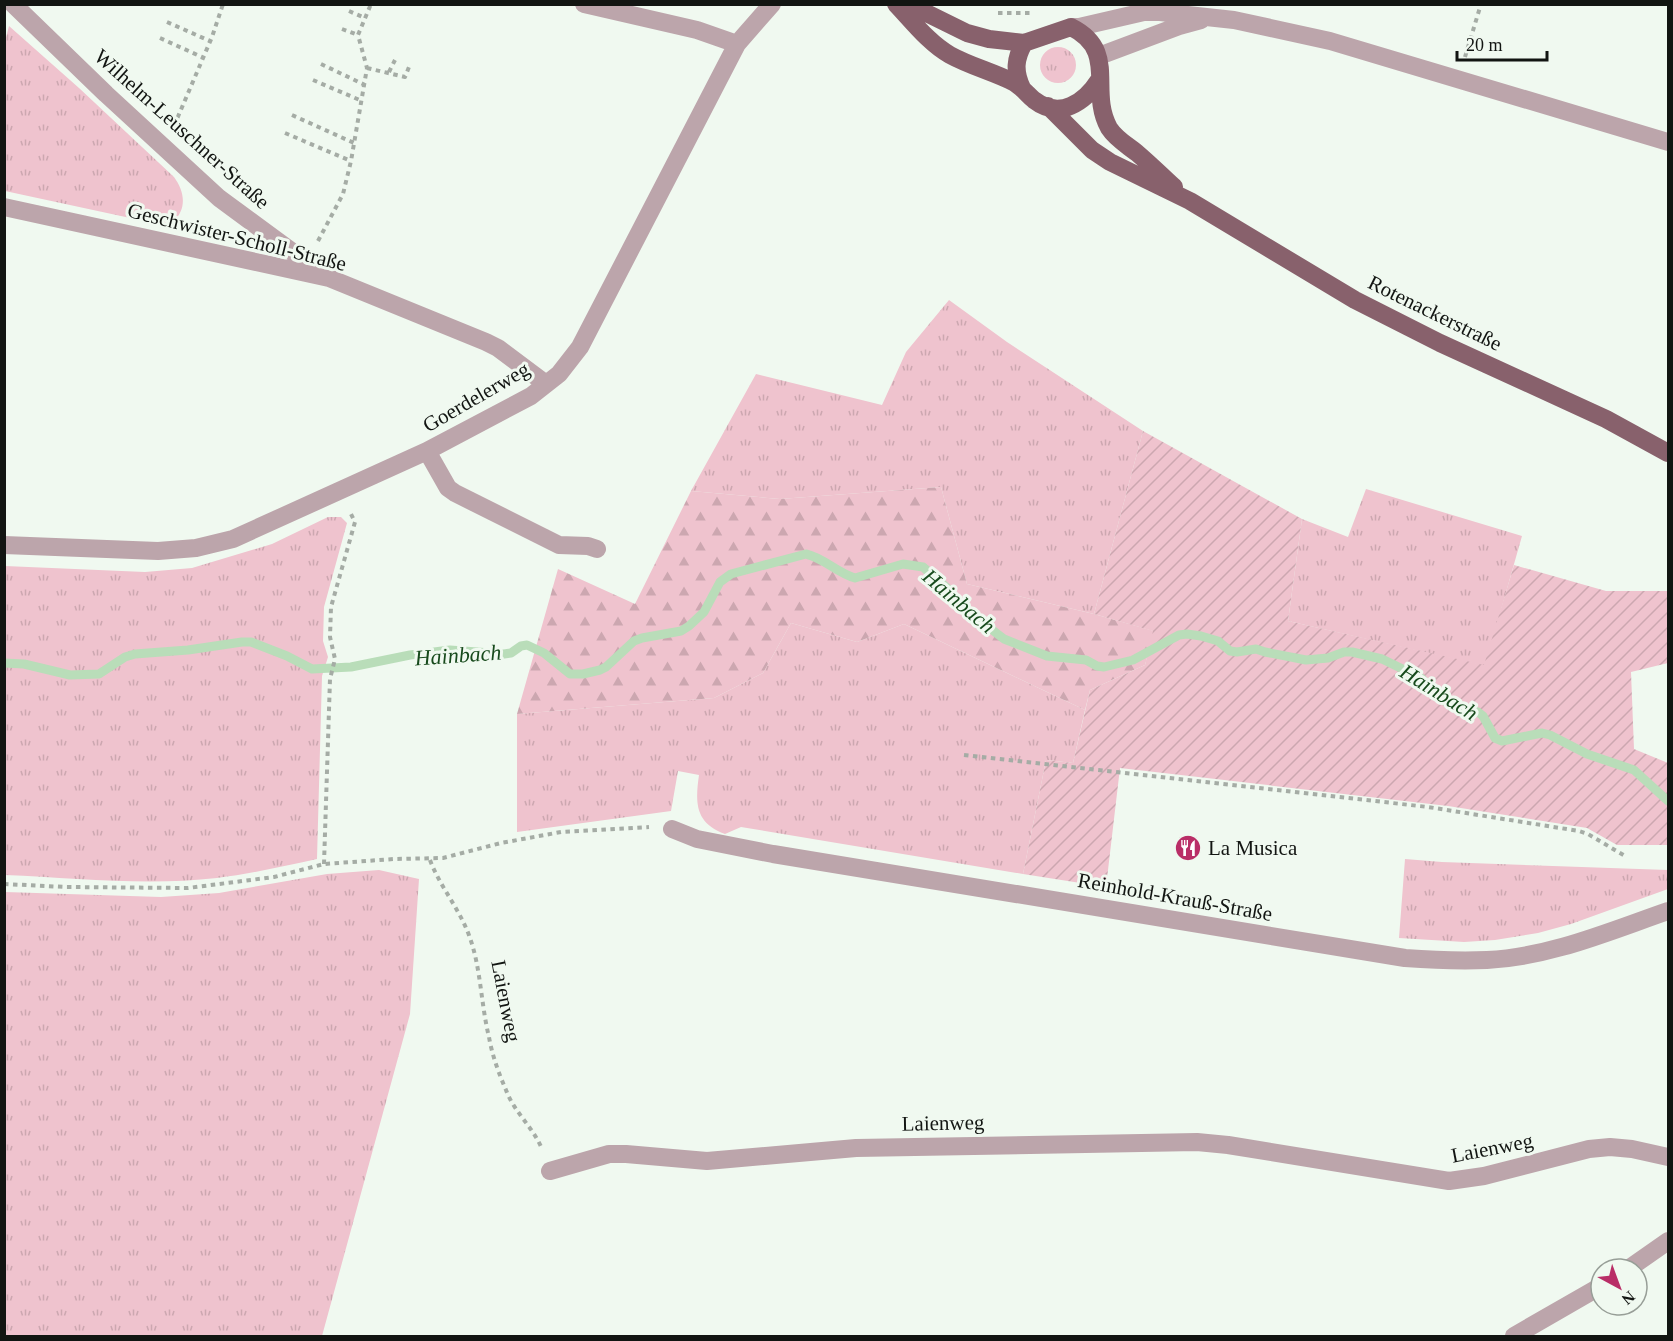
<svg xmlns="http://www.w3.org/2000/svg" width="1673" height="1341" viewBox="0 0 1673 1341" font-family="'Times New Roman',serif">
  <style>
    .grass { fill: url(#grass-tufts) }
    .forest { fill: url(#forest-firs) }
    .garden { fill: url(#garden-furrows) }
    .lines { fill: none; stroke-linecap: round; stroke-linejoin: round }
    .stream { stroke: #b9ddb9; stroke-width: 9 }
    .path { stroke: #a5aca5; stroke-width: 4; stroke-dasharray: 4.5 4.5; stroke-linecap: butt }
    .minor { stroke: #bca5ab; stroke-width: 18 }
    .major { stroke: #88616c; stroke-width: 18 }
    .labels { text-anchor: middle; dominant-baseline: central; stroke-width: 6; stroke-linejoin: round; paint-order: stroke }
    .street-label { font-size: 21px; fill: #121512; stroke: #f0f9f0 }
    .poi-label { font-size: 21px; fill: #121512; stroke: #f0f9f0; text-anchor: start }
    .water-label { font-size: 22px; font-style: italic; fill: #174a1c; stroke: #f0f9f0 }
  </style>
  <defs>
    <pattern id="grass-tufts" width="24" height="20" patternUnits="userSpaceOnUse" patternTransform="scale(1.5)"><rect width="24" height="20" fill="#efc3ce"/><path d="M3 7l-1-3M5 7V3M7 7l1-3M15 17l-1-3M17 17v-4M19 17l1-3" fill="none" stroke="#cca7b0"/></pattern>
    <pattern id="forest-firs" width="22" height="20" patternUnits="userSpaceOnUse" patternTransform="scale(1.5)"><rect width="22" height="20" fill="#efc3ce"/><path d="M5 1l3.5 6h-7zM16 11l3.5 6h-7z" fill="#cca7b0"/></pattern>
    <pattern id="garden-furrows" width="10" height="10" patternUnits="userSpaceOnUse" patternTransform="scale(1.5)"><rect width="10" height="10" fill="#efc3ce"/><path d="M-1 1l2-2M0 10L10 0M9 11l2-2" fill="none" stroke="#cca7b0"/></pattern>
  </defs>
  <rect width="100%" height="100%" fill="#f0f9f0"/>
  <path class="grass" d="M9,26L79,88L174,177C185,192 187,209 173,222L158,224L5,191L4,45Z
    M1040 65a18 18 0 1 1 36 0a18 18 0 1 1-36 0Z
    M949,300L1007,342L1143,431L1094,614L967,584L941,487L780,499L691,491L756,374L882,405L906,352Z
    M1366,489L1522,536L1485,666L1288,621L1302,519L1348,537Z
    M328,517H341L347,523L324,607L323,641L328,657L322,676L317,859C284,866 251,874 217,878C147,886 75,878 5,875V566L145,572L192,568L272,544Z
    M791,623L857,642L904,624L1085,710L1073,763L1046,760L1023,874L741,827L725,834C695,823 695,803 699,775L678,771L671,811L517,832V714L714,698L763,673Z
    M1405,859L1442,862L1668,870V889L1571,924L1538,933L1495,940L1464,942L1399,938Z
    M379,870L419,879L410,1014L322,1336H5V892L161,897L219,893L327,874Z"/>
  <path class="forest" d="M941,487L967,584L1094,614L1154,631L1145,665L1090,690L1085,710L904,624L857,642L791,623L763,673L714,698L517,714L558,569L635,604L691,491L780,499Z"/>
  <path class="garden" d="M1143,431L1302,519L1288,621L1484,665L1514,565L1606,591H1668V663L1631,672L1634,749L1668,763V845H1617L1587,828L1448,806L1120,768L1106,887L1023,874L1046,760L1073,763L1090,690L1145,665L1153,631L1094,614Z"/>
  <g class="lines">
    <path class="stream" d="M4,663L24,664L70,675L99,674L125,657L135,654L188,650L242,642H251L287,656L312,669L351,667L410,655L450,650L504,654L511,653L521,646L527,645L544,653L570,674H583L600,670L606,667L634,641L642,638L681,631L689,626L704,612L720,582L731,574L806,554C824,558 837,573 855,578L903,564L923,567L947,588L969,612L1004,639L1047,656L1086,660L1097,666L1104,667L1133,660L1179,635L1187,634L1201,636L1218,641L1230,651L1237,652L1256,649L1265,652L1306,660L1328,658L1344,652H1352L1382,659L1421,678L1446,702L1478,712L1483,716L1495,738L1502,741L1542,733L1550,735L1587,754L1634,770L1668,801"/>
    <path class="path" d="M349,11L365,18
      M998,13H1033
      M167,22L210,41
      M342,29L358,35
      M160,38L204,58
      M1465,57L1481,4
      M321,64L365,85
      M367,68L405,77L409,67
      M389,72L395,60
      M313,80L362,101
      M292,115L354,143
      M174,126L212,37L223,4
      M285,133L351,161
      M318,241L343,194L351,161L367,68L358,35L371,4
      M964,755L1428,807L1579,831L1588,834L1625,856
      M430,860C440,887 460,909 470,938C481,969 481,1005 489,1037C492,1055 499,1074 506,1090C514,1112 533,1127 542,1149
      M324,864L330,679L335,659L330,637L331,607L355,522L350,512
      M4,884L66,887L188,888L274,877L324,864L394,859L443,858L501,843L561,832L649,827"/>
    <path class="minor" d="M13,4L106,94L219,198L321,273
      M584,4L697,30L737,44
      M1071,27H1079L1144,12H1160L1234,20L1330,41L1668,142
      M1099,56L1179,26L1201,20
      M4,207L329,278L486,342L498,348L546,384
      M427,451L448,488L455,493L559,545L588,546L597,549
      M4,545L158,551L196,548L233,539L427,451L531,396L559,374L580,347L737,44L772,4
      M672,829L697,839L773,854L1405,958C1432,960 1460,961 1487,960C1550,957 1610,931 1668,911
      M550,1171L609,1154H626L707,1161L856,1148L1197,1142L1228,1145L1449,1181L1484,1176L1589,1149L1610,1147L1632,1149L1668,1157
      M1628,1269L1668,1241
      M1514,1336L1601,1286"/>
    <path class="major" d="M896,4C913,22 929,43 950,55C970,66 993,72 1013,82C1022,87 1027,94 1034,100C1060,120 1085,102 1099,80
      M908,4L967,33L989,39L1024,43L1071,27C1119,51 1088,90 1109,128C1116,139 1127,145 1137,153C1150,164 1162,176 1174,187
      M1022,88C1014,71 1015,59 1024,43
      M1048,106L1092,150L1110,162L1190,201L1355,300L1440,343L1606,419L1668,453"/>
  </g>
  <defs>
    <g id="restaurant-disc" transform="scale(1.35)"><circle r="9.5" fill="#b92e67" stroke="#f0f9f0"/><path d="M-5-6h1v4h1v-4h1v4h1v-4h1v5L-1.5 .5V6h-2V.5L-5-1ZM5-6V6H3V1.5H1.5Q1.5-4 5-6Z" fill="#fff"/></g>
  </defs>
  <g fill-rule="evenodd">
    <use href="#restaurant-disc" x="1188" y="848"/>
  </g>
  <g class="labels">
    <g class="street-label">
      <text transform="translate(182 129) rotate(42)">Wilhelm-Leuschner-Straße</text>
      <text transform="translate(237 237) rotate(14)">Geschwister-Scholl-Straße</text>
      <text transform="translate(1435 313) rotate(26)">Rotenackerstraße</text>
      <text transform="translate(476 397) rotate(-30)">Goerdelerweg</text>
      <text transform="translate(1175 897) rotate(10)">Reinhold-Krauß-Straße</text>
      <text transform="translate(506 1001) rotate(79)">Laienweg</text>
      <text transform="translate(943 1123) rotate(-1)">Laienweg</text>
      <text transform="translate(1492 1148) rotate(-11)">Laienweg</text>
    </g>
    <g class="poi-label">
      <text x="1208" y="848">La Musica</text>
    </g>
    <g class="water-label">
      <text transform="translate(959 601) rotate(40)">Hainbach</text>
      <text transform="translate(458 655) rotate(-4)">Hainbach</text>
      <text transform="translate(1439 692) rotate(32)">Hainbach</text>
    </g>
  </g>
  <rect width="1673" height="1341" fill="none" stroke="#121512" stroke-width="12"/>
  <g transform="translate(1619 1287) rotate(139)"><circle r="28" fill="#f0f9f0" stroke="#979e97" stroke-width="1.5"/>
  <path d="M0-4.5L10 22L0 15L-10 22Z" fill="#b92e67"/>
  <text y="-9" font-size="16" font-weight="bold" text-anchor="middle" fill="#121512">N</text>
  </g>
  <path d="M1457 51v9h90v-9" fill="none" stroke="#121512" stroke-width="3"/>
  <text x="1466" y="51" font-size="18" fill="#121512" stroke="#f0f9f0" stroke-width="4.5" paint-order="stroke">20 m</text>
</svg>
